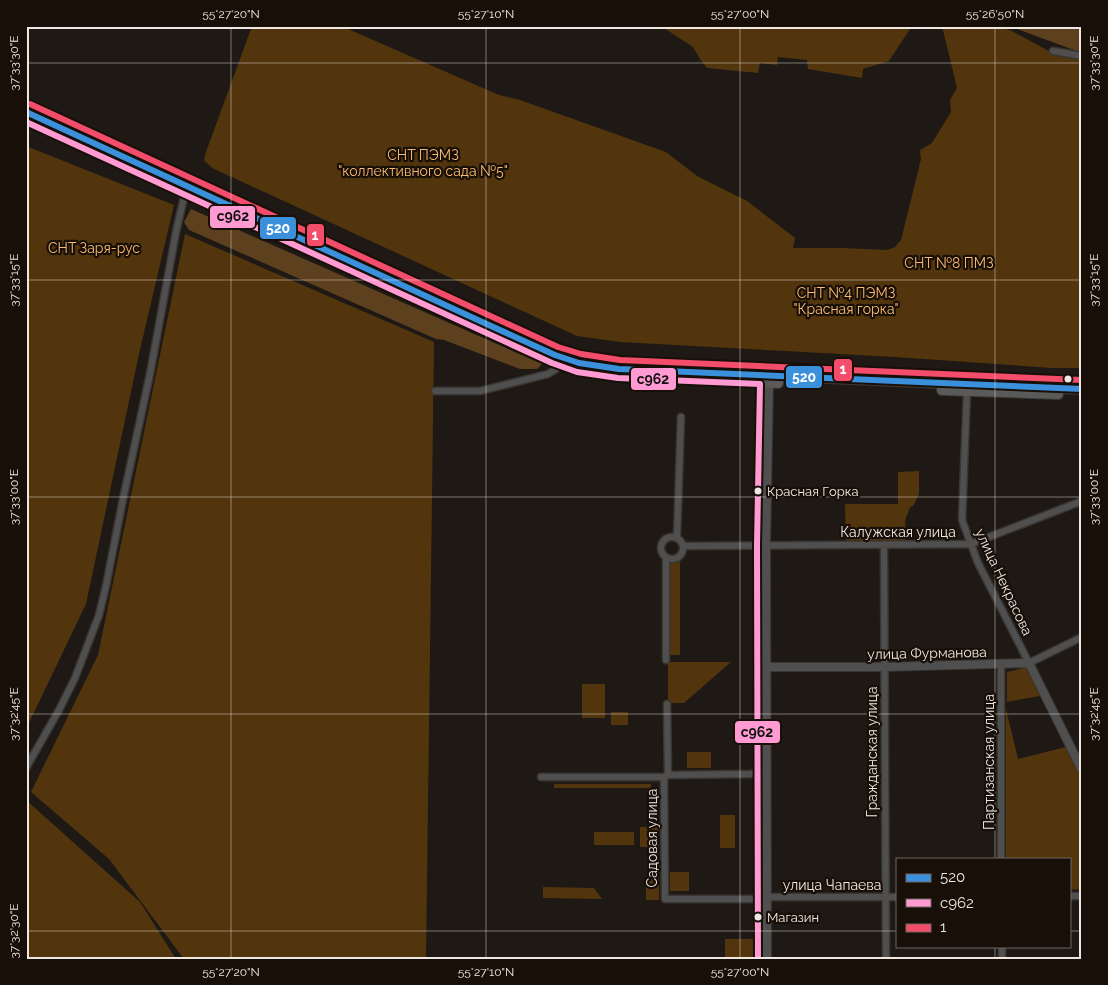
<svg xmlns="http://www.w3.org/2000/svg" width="1108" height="985" viewBox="0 0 1108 985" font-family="Raleway,sans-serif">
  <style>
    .green { fill: #52350d }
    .forest { fill: #5d401e }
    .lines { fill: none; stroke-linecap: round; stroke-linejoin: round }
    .minor-casing { stroke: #3a3632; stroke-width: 9 }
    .tertiary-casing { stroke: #3a3632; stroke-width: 10 }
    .primary-casing { stroke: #3a3632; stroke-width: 12 }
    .minor { stroke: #504f50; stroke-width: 6 }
    .tertiary { stroke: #504f50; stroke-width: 8 }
    .primary { stroke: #5b5a5a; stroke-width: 10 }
    .bus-1-casing { stroke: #181008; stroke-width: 10 }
    .bus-2-casing { stroke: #181008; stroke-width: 10 }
    .bus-3-casing { stroke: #181008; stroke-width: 10 }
    .bus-1 { stroke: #3a90db; stroke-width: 6 }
    .bus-2 { stroke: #ff9ad2; stroke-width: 6 }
    .bus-3 { stroke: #f44d6c; stroke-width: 6 }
    .ticks { fill: none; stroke: #efe8e2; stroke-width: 1; stroke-opacity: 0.45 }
    .bus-dot { fill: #efe8e2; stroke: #181008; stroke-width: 2 }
    .labels { text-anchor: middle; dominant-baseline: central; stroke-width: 4.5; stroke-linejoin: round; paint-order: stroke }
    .bus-label { font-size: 13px; fill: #efe8e2; stroke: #181008; text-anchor: start }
    .park-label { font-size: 14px; fill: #fbba70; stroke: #181008 }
    .street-label { font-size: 14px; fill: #efe8e2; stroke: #181008 }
    .line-badge { stroke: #181008; stroke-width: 2 }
    .badge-label { font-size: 14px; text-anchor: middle; font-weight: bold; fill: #fff }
    .pale-badge-label { font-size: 14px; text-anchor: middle; font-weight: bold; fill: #111 }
    .neatline { fill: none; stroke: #efe8e2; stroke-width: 2 }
    .ticks-label { font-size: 12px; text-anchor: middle; fill: #efe8e2 }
  </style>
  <rect width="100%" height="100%" fill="#1e1914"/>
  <path class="green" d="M252,26H341L499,95L520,100L666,152L697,176L747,201L795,238L793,248H843L887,250L895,247L901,240L921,159L920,150L932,143L951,112L950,100L957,88L942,26H996L1012,31L1056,55L1082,60V368H1052L895,357L620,342L577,336L212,168L204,160L206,152Z
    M661,26H912L889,61L863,69L862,78L808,69L807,60L778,57L777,65L760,63L758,73L707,68L700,59L693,47Z
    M26,146L174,205L139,354L86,604L26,729Z
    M185,234L434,342L426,959H184L109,859L31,792L98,655Z
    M919,471V494L913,506L910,507L905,521L906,541H846L845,504H898V472Z
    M668,561H680V655H669Z
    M668,662H731L684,703H670V701H668Z
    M1028,667L1040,696L1007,702V672Z
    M582,684H605V718H582Z
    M1006,709L1018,759L1066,747L1082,779V889L1069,890V859H1006Z
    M611,712H628V725H611Z
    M687,752H711V768H687Z
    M554,784H651V788H554Z
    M26,800L140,902L176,959H26Z
    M720,815H735V848H720Z
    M640,827H659V847H640Z
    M594,832H634V845H594Z
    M670,872H689V891H670Z
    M646,879H659V900H646Z
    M543,887L594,888L602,899L543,898Z
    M725,939H757V959H725Z"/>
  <path class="forest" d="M1009,26H1070L1082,31V53Z
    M191,209L542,364L537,369H520L444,340L436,339L189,230L184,222Z"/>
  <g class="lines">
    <g class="minor-casing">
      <path id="minor" d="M1053,51L1082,56
        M435,391H480L548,374L556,369L558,364
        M967,391L962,520L978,563L1029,663L1082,637
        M661 548a11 11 0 1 1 22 0a11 11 0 1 1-22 0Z
        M677,537L681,417
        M884,545L886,959
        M684,546L971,544L1082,501
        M666,557V660
        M1001,665V859
        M667,704L668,775
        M26,768L59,710L75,678L99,615L106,586L123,499L150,374L176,232L185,193
        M541,777H664L668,775L750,774L767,772
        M664,777L665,899H767L772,897H897
        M1069,896H1082
        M1002,946V959"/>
    </g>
    <g class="tertiary-casing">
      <path id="tertiary" d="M767,667H884L1029,663L1082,770
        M767,959L766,545L769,378"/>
    </g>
    <g class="primary-casing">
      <path id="primary" d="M26,112L480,321L555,355L579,363L619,369L1082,389
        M545,357L558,364L576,369
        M732,381L778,383
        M942,390L1058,394"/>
    </g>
    <use href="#minor" class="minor"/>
    <use href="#tertiary" class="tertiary"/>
    <use href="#primary" class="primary"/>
    <g class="bus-1-casing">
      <path id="bus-1" d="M26,112L480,321L555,355L579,363L619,369L1082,389"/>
    </g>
    <g class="bus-2-casing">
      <path id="bus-2" d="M26,122L552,363L577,372L618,378L760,384L757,545L758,959"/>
    </g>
    <g class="bus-3-casing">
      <path id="bus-3" d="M30,104L484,313L558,347L581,354L620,360L1082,380"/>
    </g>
    <use href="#bus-1" class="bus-1"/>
    <use href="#bus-2" class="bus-2"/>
    <use href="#bus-3" class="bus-3"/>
  </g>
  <path class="ticks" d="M231,26V959M486,26V959M740,26V959M995,26V859M26,63H1082M26,280H1082M26,497H1082M26,714H1082M26,931H897M1069,931H1082M995,946V959"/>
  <g class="bus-dot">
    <circle cx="1068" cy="379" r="4.5"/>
    <circle cx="758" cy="491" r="4.5"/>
    <circle cx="758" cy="917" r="4.5"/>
  </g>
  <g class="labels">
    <g class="bus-label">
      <text x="767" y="491">Красная Горка</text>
      <text x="767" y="917">Магазин</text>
    </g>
    <g class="park-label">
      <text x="423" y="155">СНТ ПЭМЗ<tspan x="423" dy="16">"коллективного сада №5"</tspan></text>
      <text x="94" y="248">СНТ Заря-рус</text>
      <text x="949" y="263">СНТ №8 ПМЗ</text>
      <text x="846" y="293">СНТ №4 ПЭМЗ<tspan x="846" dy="16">"Красная горка"</tspan></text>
    </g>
    <g class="street-label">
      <text x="898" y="532">Калужская улица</text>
      <text transform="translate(1004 582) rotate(65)">улица Некрасова</text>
      <text transform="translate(927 653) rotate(-1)">улица Фурманова</text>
      <text transform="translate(872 752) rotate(-90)">Гражданская улица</text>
      <text transform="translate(989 762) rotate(-90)">Партизанская улица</text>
      <text transform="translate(652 838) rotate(-90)">Садовая улица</text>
      <text x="832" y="885">улица Чапаева</text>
    </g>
  </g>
  <g class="line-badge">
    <rect x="209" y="205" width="47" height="24" rx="5" fill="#ff9ad2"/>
    <rect x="259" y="216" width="38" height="24" rx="5" fill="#3a90db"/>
    <rect x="306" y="223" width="19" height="24" rx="5" fill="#f44d6c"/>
    <rect x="833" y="358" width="20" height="24" rx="5" fill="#f44d6c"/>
    <rect x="785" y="365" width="38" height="24" rx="5" fill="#3a90db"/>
    <rect x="630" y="367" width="47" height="24" rx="5" fill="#ff9ad2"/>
    <rect x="734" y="720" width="47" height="24" rx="5" fill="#ff9ad2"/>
  </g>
  <g class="badge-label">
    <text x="278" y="233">520</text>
    <text x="315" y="240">1</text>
    <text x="843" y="374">1</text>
    <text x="804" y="382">520</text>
  </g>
  <g class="pale-badge-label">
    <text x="233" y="221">с962</text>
    <text x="653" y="384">с962</text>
    <text x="757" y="737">с962</text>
  </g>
  <rect width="1108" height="985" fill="none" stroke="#181008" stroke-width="55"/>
  <rect x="896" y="858" width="175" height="90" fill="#181008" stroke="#6e665f"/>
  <rect x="906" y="874" width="25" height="8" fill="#3a90db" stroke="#6e665f"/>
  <text x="940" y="882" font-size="15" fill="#efe8e2">520</text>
  <rect x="906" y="899" width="25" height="8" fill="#ff9ad2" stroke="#6e665f"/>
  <text x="940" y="908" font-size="15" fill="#efe8e2">с962</text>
  <rect x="906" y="924" width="25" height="8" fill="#f44d6c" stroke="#6e665f"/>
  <text x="940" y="932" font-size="15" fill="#efe8e2">1</text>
  <rect x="28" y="28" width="1052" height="930" class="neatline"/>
  <g class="ticks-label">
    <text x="231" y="18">55°27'20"N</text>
    <text x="486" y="18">55°27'10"N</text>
    <text x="740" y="18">55°27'00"N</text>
    <text x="995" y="18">55°26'50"N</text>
    <text transform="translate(1094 63) rotate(-90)" y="4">37°33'30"E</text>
    <text transform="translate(14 63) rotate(-90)" y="4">37°33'30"E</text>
    <text transform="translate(1094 280) rotate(-90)" y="4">37°33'15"E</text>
    <text transform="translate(14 280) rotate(-90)" y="4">37°33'15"E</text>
    <text transform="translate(1094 497) rotate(-90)" y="4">37°33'00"E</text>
    <text transform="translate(14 497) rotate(-90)" y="4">37°33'00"E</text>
    <text transform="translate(1094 714) rotate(-90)" y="4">37°32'45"E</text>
    <text transform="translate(14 714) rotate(-90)" y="4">37°32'45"E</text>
    <text transform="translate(14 931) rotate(-90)" y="4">37°32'30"E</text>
    <text x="231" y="976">55°27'20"N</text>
    <text x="486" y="976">55°27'10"N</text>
    <text x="740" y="976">55°27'00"N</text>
  </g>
</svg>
